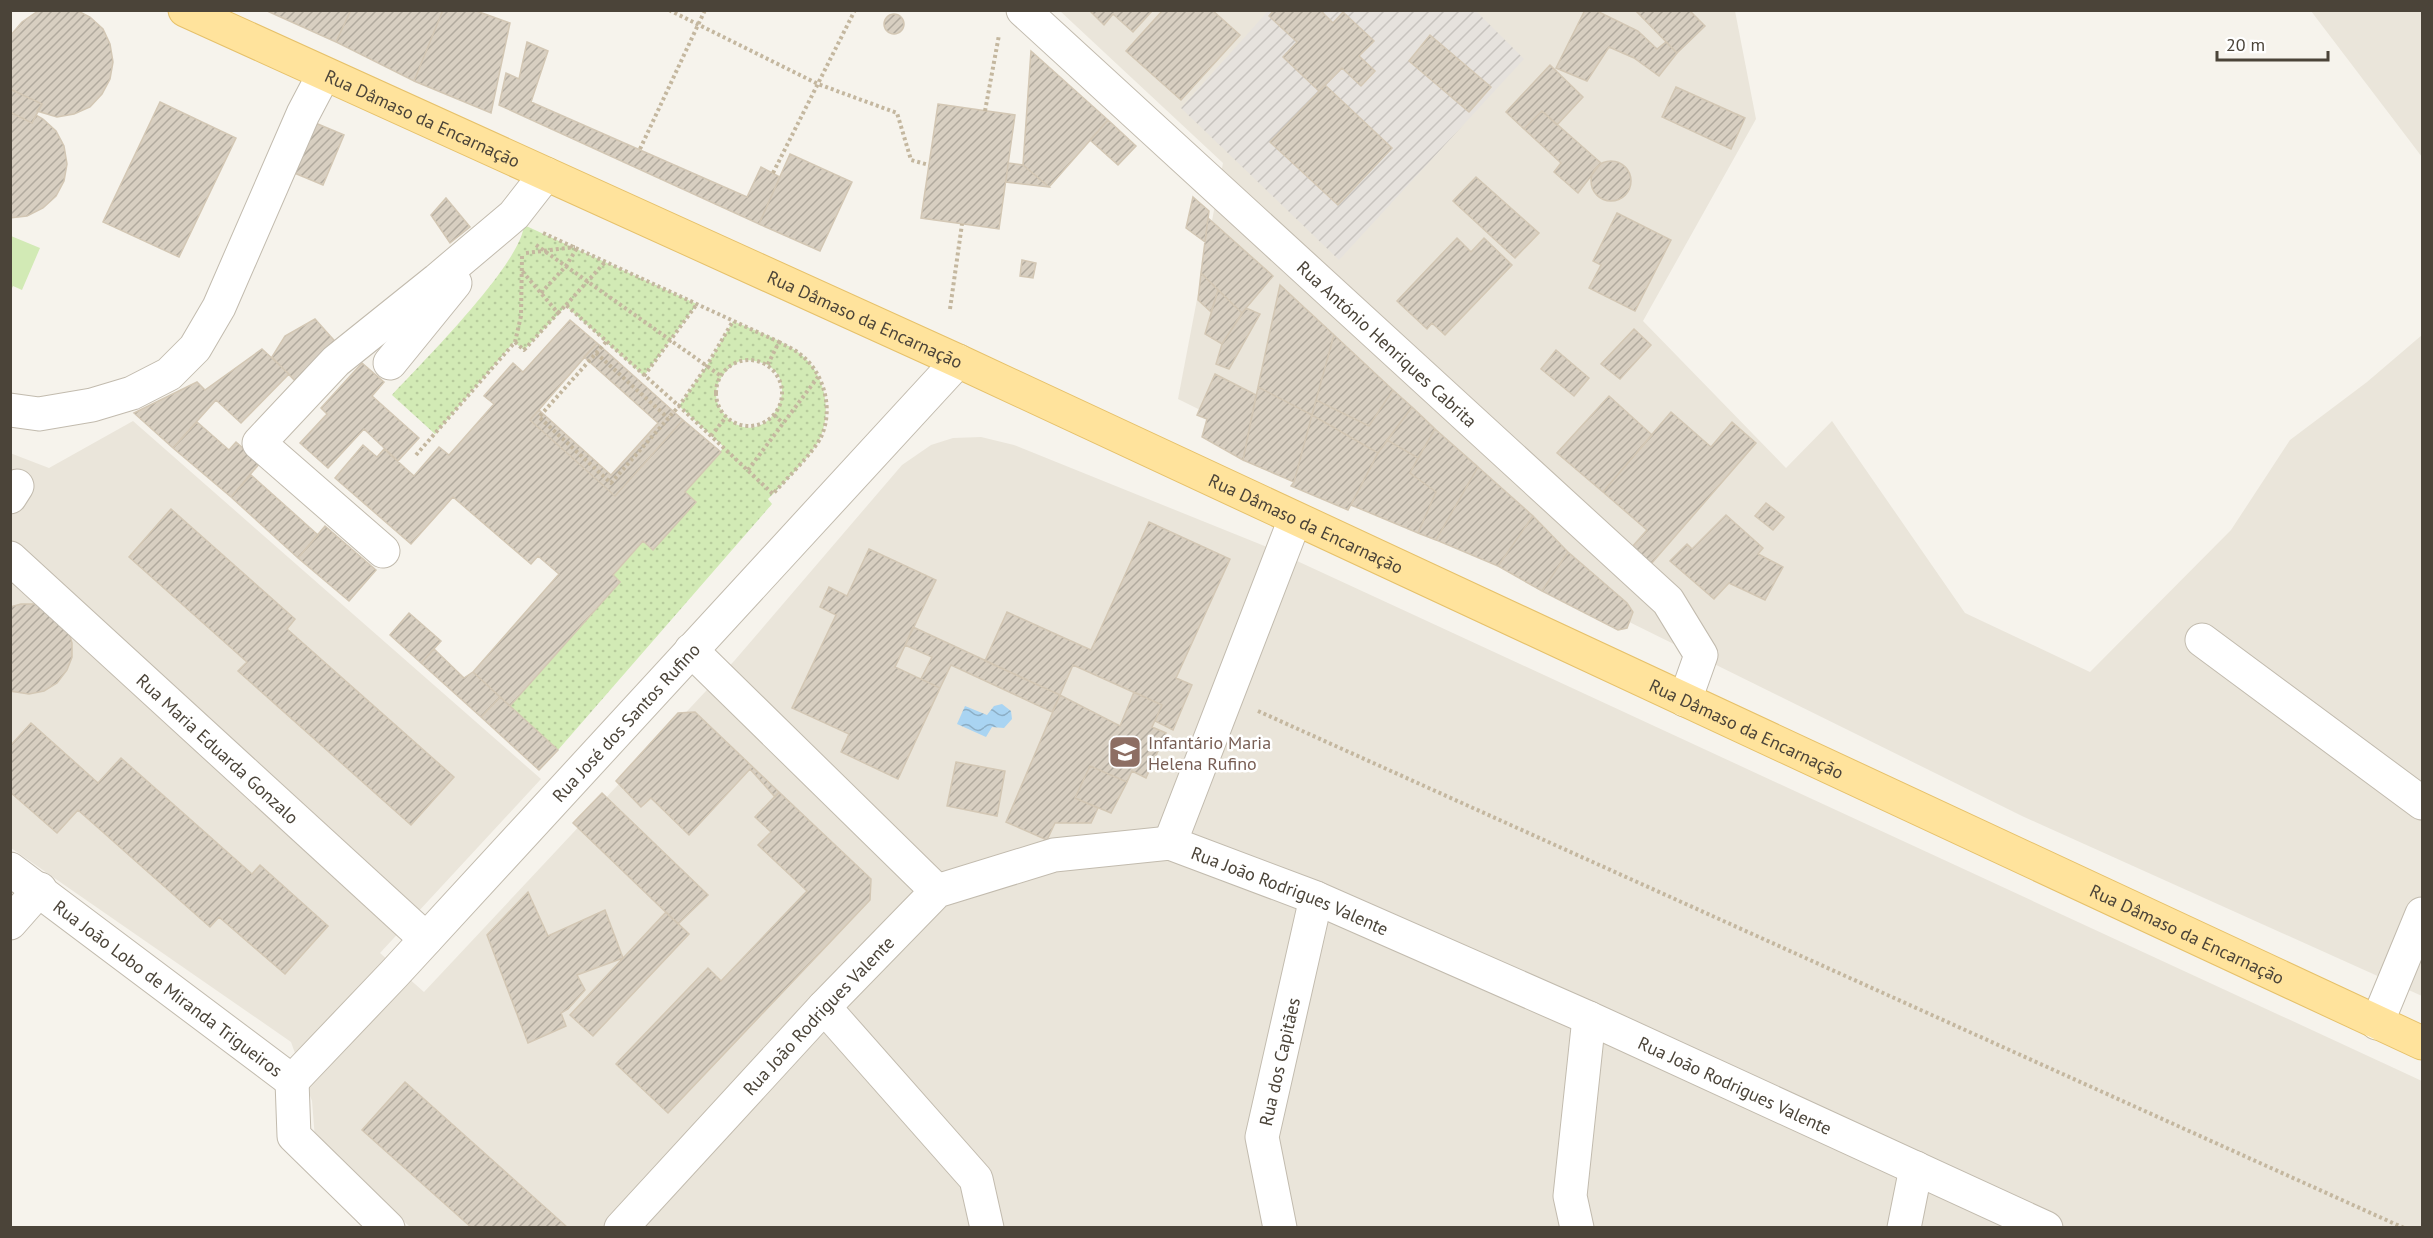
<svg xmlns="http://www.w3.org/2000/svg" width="2433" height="1238" viewBox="0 0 2433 1238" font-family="'PT Sans',sans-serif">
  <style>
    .residential { fill: #eae5da }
    .industrial { fill: url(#industrial-furrows) }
    .grass { fill: url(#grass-dots); fill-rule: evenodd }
    .park { fill: #d2eab5 }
    .water { fill: url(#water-waves) }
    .building { fill: url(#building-hatch); stroke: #d3c7b4; stroke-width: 1.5 }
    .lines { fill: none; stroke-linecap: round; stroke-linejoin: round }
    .minor-casing { stroke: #c2bbae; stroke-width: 35 }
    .major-casing { stroke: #e6c16a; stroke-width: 35 }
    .path { stroke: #c4b79f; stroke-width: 4; stroke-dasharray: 3 3; stroke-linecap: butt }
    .minor { stroke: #fff; stroke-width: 33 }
    .major { stroke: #ffe39c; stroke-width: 33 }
    .labels { text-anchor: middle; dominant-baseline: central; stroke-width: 5; stroke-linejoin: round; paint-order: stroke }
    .street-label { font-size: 18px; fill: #4b4439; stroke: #fff }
    .education-label { font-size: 18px; fill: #785e54; stroke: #fff; text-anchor: start }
  </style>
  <defs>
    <pattern id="industrial-furrows" width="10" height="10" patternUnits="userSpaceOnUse" patternTransform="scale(1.5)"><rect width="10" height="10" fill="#e6e2dd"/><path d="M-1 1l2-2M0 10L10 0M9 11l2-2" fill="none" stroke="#c7c3be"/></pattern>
    <pattern id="grass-dots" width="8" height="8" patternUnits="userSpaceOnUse" patternTransform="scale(1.5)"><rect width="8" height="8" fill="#d2eab5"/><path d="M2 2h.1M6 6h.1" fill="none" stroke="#b6ca9c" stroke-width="1.8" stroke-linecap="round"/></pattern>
    <pattern id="water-waves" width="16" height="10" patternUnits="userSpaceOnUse" patternTransform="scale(1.5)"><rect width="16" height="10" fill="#a9d4f2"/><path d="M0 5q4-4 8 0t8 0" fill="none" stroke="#8caec5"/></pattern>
    <pattern id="building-hatch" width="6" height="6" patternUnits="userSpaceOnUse" patternTransform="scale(1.5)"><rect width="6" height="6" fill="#d8cfc1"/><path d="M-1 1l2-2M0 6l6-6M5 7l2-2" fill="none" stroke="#b1aa9e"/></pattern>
  </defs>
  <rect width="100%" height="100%" fill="#f6f3ec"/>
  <path class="residential" d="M1060,11H1735L1756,119L1643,321L1786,468L1832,421L1965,613L2090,672L2231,530L2290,440L2367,382L2422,335V996L2022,816L1178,399L1223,163Z
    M2311,11H2422V157Z
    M133,421L541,779L380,953L424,992L735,660L902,465L931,445L953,438L981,437L1014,445L1267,547L2422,1081V1227H410L315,1139L312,1101L291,1042L11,848L10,453L49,468Z"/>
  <path class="industrial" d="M1268,11H1476L1524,59L1339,260L1181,108Z"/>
  <path class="grass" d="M524,225L697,304L644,376L566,306L524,350L514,342L435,434L392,395C422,363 521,264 524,225Z
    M733,321C755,331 780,339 799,353C824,372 832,407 821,436C816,451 780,487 768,499L772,504L558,750L510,706L620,582L613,575L643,541L653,549L696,502L685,492L724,447L679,406L706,367ZM742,360C819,359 769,463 725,415C706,395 720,370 742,360Z"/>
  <path class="park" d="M11,236L40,248L22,290L13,286L11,290Z"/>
  <path class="water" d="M1002,704L1011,711L1012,719L1004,728L992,727L986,737L957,724L965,706L987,715L994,706Z"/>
  <path class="building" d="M76,10L90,17L103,29L110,44L113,62L110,79L102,94L90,107L74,114L57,117L37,111L42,104L10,89V36L22,22L38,11Z
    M265,10H351L336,42Z
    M351,10H443L414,81L336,42Z
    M443,10H474L510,23L491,113L414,81Z
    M1089,10H1153L1133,32L1113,14L1104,25Z
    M1163,10H1212L1240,35L1181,100L1126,51Z
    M1274,10H1320L1333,23L1343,12L1374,41L1359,56L1375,71L1361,86L1342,68L1319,91L1283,57L1297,42L1269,16Z
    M1585,10H1595L1638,31L1657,49L1666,42L1677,53L1659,76L1634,58L1609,47L1587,81L1556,68Z
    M1635,10H1689L1705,26L1677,53Z
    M884 24a10 10 0 1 1 20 0a10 10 0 1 1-20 0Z
    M1430,35L1491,87L1469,112L1409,61Z
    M527,42L548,51L531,102L747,197L761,167L780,177L759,224L499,105L506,73L519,79Z
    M1031,51L1108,120L1049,187L1023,165Z
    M1550,65L1583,97L1557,125L1542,111L1524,129L1506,112Z
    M1325,85L1392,148L1338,205L1270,142Z
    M1676,87L1745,118L1731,149L1662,117Z
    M10,89L42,104L32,123L10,112Z
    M160,102L236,138L179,257L103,222Z
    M938,104L1015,115L999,229L921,218Z
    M1542,111L1601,163L1578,193L1554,172L1561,163L1524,129Z
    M10,112L32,123L36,115L43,119L56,131L64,146L67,164L64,181L56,196L43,208L27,216L10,218Z
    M1108,120L1136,146L1118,165L1090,140Z
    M313,122L344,135L323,185L292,172Z
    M790,154L852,182L820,251L759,224Z
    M1591 181a20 20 0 1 1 40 0a20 20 0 1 1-40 0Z
    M1008,163L1023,165L1049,187L1006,182Z
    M1476,177L1539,233L1515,258L1453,201Z
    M1193,197L1209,211L1205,242L1186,228Z
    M446,198L470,227L450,243L431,215Z
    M1617,213L1671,240L1635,311L1589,288L1601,265L1593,261Z
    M1208,218L1273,276L1242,313L1201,273Z
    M1457,238L1471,252L1484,238L1512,265L1445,335L1432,323L1427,329L1397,301Z
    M1022,260L1036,263L1033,278L1020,276Z
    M1201,273L1218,290L1211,312L1198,300Z
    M1280,285L1334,335L1312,415L1258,387Z
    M1218,290L1242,313L1222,344L1205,334Z
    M1246,308L1260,314L1229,369L1216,364L1222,344Z
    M315,319L340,347L297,383L272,357L285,336Z
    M570,320L597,343L530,420L615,496L683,420L721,452L685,492L696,502L653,550L643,541L613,575L620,582L510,706L473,672L559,574L538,556L531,564L453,497L411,544L335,478L363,445L377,457L384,449L414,476L439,447L449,455L494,404L484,396L513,363L523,372Z
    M1634,329L1651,345L1620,379L1601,364Z
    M1334,335L1393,390L1369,426L1316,400Z
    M597,343L683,420L615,496L530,420L539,410L611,475L658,423L584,357Z
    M262,349L289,374L241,423L216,400L173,448L134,413L197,382L205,390Z
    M1556,350L1589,378L1574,396L1541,369Z
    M362,363L384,382L372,396L419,438L398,461L364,429L328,468L300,443L327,414L321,408Z
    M1215,374L1256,395L1243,460L1202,437L1207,419L1197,415Z
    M1258,387L1312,415L1294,482L1243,460Z
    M1393,390L1412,407L1378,453L1312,415L1316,400L1369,426Z
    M1609,396L1652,435L1603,492L1557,453Z
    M1412,407L1435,429L1418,458L1387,440Z
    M1671,412L1711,447L1732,422L1756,443L1651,564L1632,547L1647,530L1603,492Z
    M1312,415L1378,453L1348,510L1291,486L1294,482Z
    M197,422L229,450L236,442L260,463L231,497L173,448Z
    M1435,429L1478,467L1436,540L1418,533L1436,492L1410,473Z
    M1387,440L1418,458L1410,473L1436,492L1418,533L1351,505L1378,453Z
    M1478,467L1533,516L1498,566L1436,540Z
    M251,475L318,535L298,558L231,497Z
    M1766,503L1784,517L1773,530L1755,516Z
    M171,509L295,619L287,629L454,777L411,825L238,671L247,662L129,557Z
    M1726,515L1763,548L1758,554L1783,567L1765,600L1729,583L1714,599L1670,561L1687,544L1692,549Z
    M1533,516L1568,552L1542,591L1498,566Z
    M1149,522L1230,559L1176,678L1192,685L1173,730L1155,721L1162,705L1073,665L1060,695L985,661L1007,612L1091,650Z
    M325,526L376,570L349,601L298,558Z
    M869,549L936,580L895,667L940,688L898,779L841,752L849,734L792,708L836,615L820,607L829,587L847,596Z
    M1568,552L1627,603L1633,612L1627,628L1618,630L1542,591Z
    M21,604H35L49,609L68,629L72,643V657L67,670L57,683L44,691L29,694L10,691V607Z
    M409,613L441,641L421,663L390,635Z
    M913,627L1060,695L1052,712L951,665L940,688L921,679L932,657L905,645Z
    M434,649L464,678L473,672L500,697L481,717L421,663Z
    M1134,692L1162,705L1152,727L1166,733L1146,778L1132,771L1127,782L1090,766L1075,798L1098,808L1091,823H1055L1047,840L1006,822L1060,695L1120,726Z
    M500,697L558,750L539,770L481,717Z
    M695,712L779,792L775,797L750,769L689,835L651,798L641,807L616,781L678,713Z
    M31,723L98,783L121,758L252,874L260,865L328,926L285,974L219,917L210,927L78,810L57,833L10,792V746Z
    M956,762L1005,771L997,816L947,806Z
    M1090,766L1127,782L1111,813L1075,798Z
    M779,792L871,879L870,900L668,1113L616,1064L708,968L721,981L807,891L758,845L771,832L755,817Z
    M602,793L708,895L678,924L573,823Z
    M528,892L548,936L605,910L623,958L577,975L585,990L568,1009L561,1013L566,1026L528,1043L487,935Z
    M666,912L689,934L593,1036L570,1015Z
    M405,1082L568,1228H472L362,1130Z"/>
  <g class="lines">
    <g class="minor-casing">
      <g id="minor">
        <path id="s1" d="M1023,10L1668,601L1701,655L1685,700"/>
        <path d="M390,363L455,283"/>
        <path d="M10,410L39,414L92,405L132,393L169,374L195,348L219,307L303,114L324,74"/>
        <path d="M10,497L17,486"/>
        <path d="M383,551L259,443L336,361L437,280L514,215L546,174"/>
        <path id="s2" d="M10,558L426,939"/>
        <path d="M2202,640L2422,803"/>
        <path d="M691,650L937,891"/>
        <path d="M1170,843L1295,519"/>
        <path id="s3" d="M10,869L292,1081"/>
        <path d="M10,923L40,889"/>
        <path d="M824,1007L976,1179L987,1228"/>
        <path d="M2377,1023L2422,914"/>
        <path id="s4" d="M292,1081L394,974L958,361"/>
        <path d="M292,1081L294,1136L388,1228"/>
        <path id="s5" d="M621,1228L824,1007L937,891L1054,855L1170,843L1316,898L1589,1018L2046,1228"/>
        <path id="s6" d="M1280,1228L1262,1137L1316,898"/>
        <path d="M1577,1228L1570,1196L1589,1018"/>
        <path d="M1904,1228L1916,1168"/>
      </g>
    </g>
    <g class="major-casing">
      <g id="major">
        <path id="s7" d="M185,10L958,361L2422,1043"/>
      </g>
    </g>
    <path class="path" d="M669,10L818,84L897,113L911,160L929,165
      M985,111L999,35
      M640,149L705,10
      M773,173L855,10
      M543,233L779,342L767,366
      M536,245L721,376
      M526,253L575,247
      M541,293L566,266L577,248
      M566,305L606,261
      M950,309L962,224
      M558,313L566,305L679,406L706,367L733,321
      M515,342L524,350L558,313L522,271
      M606,342L539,417L611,483L679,406L773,494C785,480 814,452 821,437C834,409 824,372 800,354C794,349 786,346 779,342
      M596,353L668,418
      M716 393a33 33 0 1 1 66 0a33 33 0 1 1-66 0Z
      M644,376L697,304
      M774,415L783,423
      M711,436L726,417
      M416,455L515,342L521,316L522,255
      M748,470L818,377
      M1258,711L2404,1228"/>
    <use href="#minor" class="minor"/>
    <use href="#major" class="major"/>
  </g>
  <defs>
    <g id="school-square" transform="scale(1.725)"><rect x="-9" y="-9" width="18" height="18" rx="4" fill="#8d6e63" stroke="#fff"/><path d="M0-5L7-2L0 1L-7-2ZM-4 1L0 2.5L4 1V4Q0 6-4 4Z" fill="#fff"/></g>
  </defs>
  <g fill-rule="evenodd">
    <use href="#school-square" x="1125" y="752"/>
  </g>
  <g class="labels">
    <g class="street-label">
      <text stroke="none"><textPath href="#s7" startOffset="261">Rua Dâmaso da Encarnação</textPath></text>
      <text stroke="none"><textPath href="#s7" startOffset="747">Rua Dâmaso da Encarnação</textPath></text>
      <text stroke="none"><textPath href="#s1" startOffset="494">Rua António Henriques Cabrita</textPath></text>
      <text stroke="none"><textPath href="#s7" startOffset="1233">Rua Dâmaso da Encarnação</textPath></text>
      <text stroke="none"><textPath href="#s4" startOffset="490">Rua José dos Santos Rufino</textPath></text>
      <text stroke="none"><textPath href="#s7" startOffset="1719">Rua Dâmaso da Encarnação</textPath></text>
      <text stroke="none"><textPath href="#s2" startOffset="282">Rua Maria Eduarda Gonzalo</textPath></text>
      <text stroke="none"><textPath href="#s5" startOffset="830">Rua João Rodrigues Valente</textPath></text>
      <text stroke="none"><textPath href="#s7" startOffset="2205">Rua Dâmaso da Encarnação</textPath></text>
      <text stroke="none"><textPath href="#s3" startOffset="198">Rua João Lobo de Miranda Trigueiros</textPath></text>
      <text stroke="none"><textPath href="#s5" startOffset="290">Rua João Rodrigues Valente</textPath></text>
      <text stroke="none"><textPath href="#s6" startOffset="170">Rua dos Capitães</textPath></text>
      <text stroke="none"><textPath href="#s5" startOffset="1316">Rua João Rodrigues Valente</textPath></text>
    </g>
    <g class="education-label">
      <text x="1148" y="742">Infantário Maria<tspan x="1148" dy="21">Helena Rufino</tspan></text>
    </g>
  </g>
  <rect width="2433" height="1238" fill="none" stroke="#4b4439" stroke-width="24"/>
  <path d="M2217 51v9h111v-9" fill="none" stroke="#4b4439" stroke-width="3"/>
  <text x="2226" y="51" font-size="18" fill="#4b4439" stroke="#ffffff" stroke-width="4.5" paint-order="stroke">20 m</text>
</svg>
